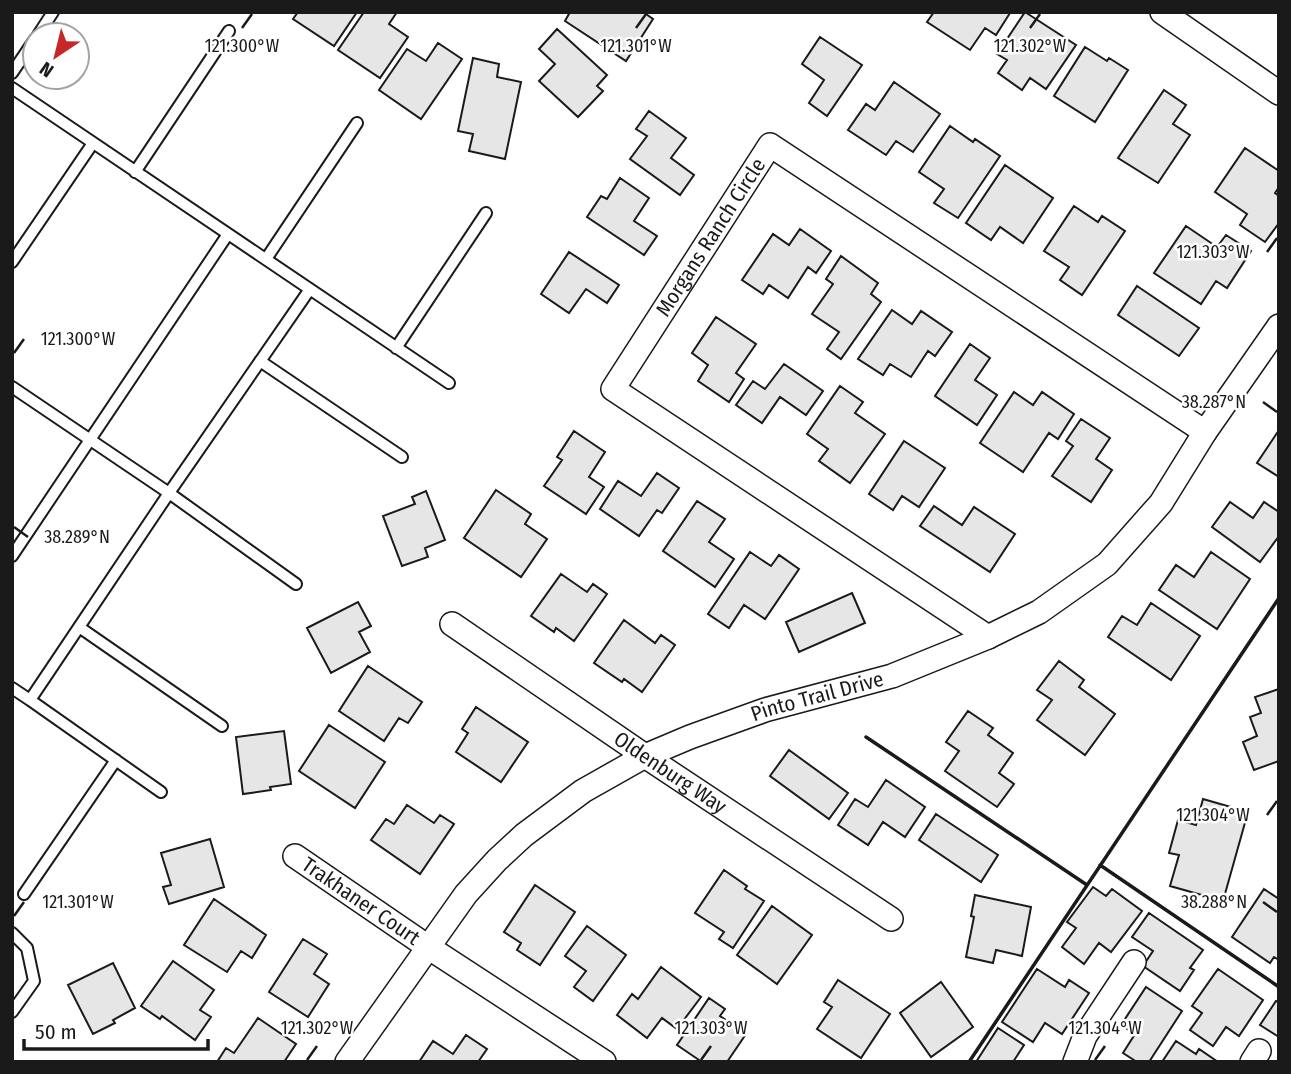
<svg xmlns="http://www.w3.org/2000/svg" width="1291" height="1074" viewBox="0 0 1291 1074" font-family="'Fira Sans Condensed',sans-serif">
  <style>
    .building { fill: #e6e6e6; stroke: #1a1a1a; stroke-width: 2 }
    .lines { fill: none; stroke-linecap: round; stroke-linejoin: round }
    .lane-casing { stroke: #1a1a1a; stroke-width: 14 }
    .street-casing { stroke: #1a1a1a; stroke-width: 26 }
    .lane { stroke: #fff; stroke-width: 10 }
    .street { stroke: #fff; stroke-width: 23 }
    .wall { stroke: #1a1a1a; stroke-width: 3.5 }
    .ticks { fill: none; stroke: #1a1a1a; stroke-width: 2.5 }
    .labels { text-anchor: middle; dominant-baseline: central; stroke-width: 5; stroke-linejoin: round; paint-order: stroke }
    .street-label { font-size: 21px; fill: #1a1a1a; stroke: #fff }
    .ticks-label { font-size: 18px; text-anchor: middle; fill: #1a1a1a; stroke: #fff; stroke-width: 5; stroke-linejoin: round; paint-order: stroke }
  </style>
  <rect width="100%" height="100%" fill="#fff"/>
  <path class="building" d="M298,12H357L334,46L293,19Z
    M364,12H397L389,24L408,37L380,78L338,50Z
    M570,12H643L653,19L626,61L565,21Z
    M934,12H1009L1010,13L996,35L985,28L970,50L927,22Z
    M1025,12L1076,45L1046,89L1030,78L1022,90L998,73L1007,60L997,54Z
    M557,29L607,75L597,86L603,91L578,117L539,81L555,64L539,49Z
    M820,37L862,65L827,116L809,103L824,80L802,64Z
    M438,43L462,59L421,119L379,90L407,49L426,61Z
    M1085,47L1107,61L1109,58L1128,70L1095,122L1054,96Z
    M473,58L499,64L497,77L521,82L505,159L469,151L473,134L458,131Z
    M894,82L940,114L913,152L896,141L886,155L848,130L866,104L875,110Z
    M1164,90L1186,105L1173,124L1190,135L1158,183L1118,158Z
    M649,111L686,138L671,158L694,175L680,195L630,159L647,136L636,129Z
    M950,126L973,142L975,139L1000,156L958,218L934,203L944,189L919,172Z
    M1245,148L1279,171V187L1275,193L1279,196V223L1265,242L1240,225L1247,214L1215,192Z
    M1005,165L1053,198L1023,243L1000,227L991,240L966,223Z
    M620,178L649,198L634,221L657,236L644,255L587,217L601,196L607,199Z
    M1074,206L1098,222L1102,216L1125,231L1082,295L1060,280L1069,267L1044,251Z
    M1186,226L1217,247L1226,235L1251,251L1227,288L1216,281L1201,304L1154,273Z
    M800,229L831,251L816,273L808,267L788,298L769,285L763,294L742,280L773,234L789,245Z
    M569,252L619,285L607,303L586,289L569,313L541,294Z
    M841,256L878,283L871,294L881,302L841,359L827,349L839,332L812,314L833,284L826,279Z
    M1137,286L1199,328L1179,356L1118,315Z
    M892,310L912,324L921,311L952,332L935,356L928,351L911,377L890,364L883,375L858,359Z
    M716,317L756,344L736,373L744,379L729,402L698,381L708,365L692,353Z
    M970,344L990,358L975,380L997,395L977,425L935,396Z
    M784,364L823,391L806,415L780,397L762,423L736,405L753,381L765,389Z
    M840,386L863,402L855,413L885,434L850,483L819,461L828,449L807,434Z
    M1014,392L1033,405L1042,392L1074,414L1058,439L1049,433L1023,472L980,443Z
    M1081,419L1110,438L1096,459L1112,470L1091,502L1052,476L1073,446L1066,441Z
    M1279,430V477L1257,463Z
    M574,431L605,452L589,477L604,487L586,514L544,486L562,460L557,457Z
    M904,441L945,468L919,507L902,496L893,510L869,494Z
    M657,473L679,488L662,513L657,510L639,536L600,509L618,481L641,496Z
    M496,490L531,514L525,524L547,539L521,577L464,538Z
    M426,491L445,540L425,548L428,557L402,566L383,516L415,504L412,497Z
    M697,501L725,519L709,542L734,559L715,587L663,551Z
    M1230,502L1253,518L1264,502L1279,512V536L1260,562L1212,527Z
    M934,506L962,525L974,507L1015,534L990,572L920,526Z
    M750,552L771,566L779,555L799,569L765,619L744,605L729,628L708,614Z
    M1211,552L1250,579L1217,629L1159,590L1176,565L1194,577Z
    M561,574L587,592L593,584L607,594L574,641L556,628L554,632L531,616Z
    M852,593L865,623L799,652L786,622Z
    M358,602L371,626L359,632L370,652L331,673L307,628Z
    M1151,603L1200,636L1171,680L1108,637L1122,616L1137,625Z
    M624,620L655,643L661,635L675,645L642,692L624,679L622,682L594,663Z
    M1059,661L1084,680L1079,687L1115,714L1085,755L1037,720L1052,700L1037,690Z
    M368,666L422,702L408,723L399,718L384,741L339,711Z
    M1279,689V761L1254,770L1243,742L1257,736L1250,717L1261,713L1255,697Z
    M476,707L528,742L501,782L456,752L468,733L462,729Z
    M968,711L993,728L988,735L1013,753L999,773L1014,784L997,807L945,771L959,751L946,742Z
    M329,725L385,762L355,808L299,771Z
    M284,731L291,784L270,787L271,790L243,794L236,737Z
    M789,750L848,793L829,819L770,776Z
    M886,780L925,807L905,837L883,822L868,845L838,825L855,799L868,807Z
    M1203,799L1248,812L1223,901L1170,886L1179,855L1169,853L1178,820L1196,825Z
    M407,805L434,823L440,815L454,824L420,874L371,840L386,819L394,824Z
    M936,814L998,855L981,882L919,840Z
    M210,839L224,887L169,904L163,887L171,885L161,853Z
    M724,870L747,886L745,889L764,901L733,948L719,939L724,932L695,913Z
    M535,885L575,912L540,965L517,950L521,943L504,932Z
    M1093,887L1106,896L1112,889L1142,911L1111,952L1099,943L1084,964L1062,947L1076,928L1067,922Z
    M1264,889L1279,899V960L1274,957L1270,963L1232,937Z
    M975,895L1031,907L1022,956L996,950L993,963L966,957L974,917L971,916Z
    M214,899L266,935L252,958L241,951L227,972L184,945Z
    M772,906L812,935L777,984L737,955Z
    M1149,913L1203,950L1190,968L1194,970L1180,991L1143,966L1153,951L1132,937Z
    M587,926L626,955L593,1001L574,987L586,971L565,956Z
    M303,939L327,954L314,974L329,984L308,1017L269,992Z
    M173,961L214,990L200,1010L211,1017L195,1040L162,1016L160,1019L141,1006Z
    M113,963L135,1008L113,1020L115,1023L93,1034L68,985Z
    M661,967L701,997L677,1029L662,1018L647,1038L617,1015L632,994L638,999Z
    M1037,969L1065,987L1069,980L1089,993L1062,1034L1045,1023L1033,1042L1002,1022Z
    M1218,969L1263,1000L1239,1036L1226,1027L1213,1046L1190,1030L1202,1013L1192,1006Z
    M838,980L890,1014L861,1058L817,1029L832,1007L824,1002Z
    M941,982L973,1027L931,1057L900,1013Z
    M1146,987L1182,1011L1149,1062H1137L1123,1053L1135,1034L1121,1025Z
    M709,998L725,1009L720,1016L746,1034L727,1062H698L699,1060L677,1045Z
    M1276,1001L1279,1002V1037L1260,1025Z
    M258,1018L296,1044L284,1062H217L226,1048L234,1053Z
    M998,1028L1024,1045L1013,1062H976Z
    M466,1035L487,1049L478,1062H419L433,1041L453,1054Z
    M1176,1041L1196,1054L1199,1049L1218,1062H1162Z"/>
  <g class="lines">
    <g class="lane-casing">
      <path id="lane" d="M38,35L53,12
        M12,73L35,39
        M12,88L449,383
        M135,172L229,31
        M266,259L357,123
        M12,262L93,143
        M396,348L486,213
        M260,361L402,457
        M12,387L169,493L310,289
        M12,556L228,234
        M79,627L222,726
        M12,688L30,700L169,493L296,584
        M30,700L161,792
        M24,894L116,760
        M12,933L27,948L34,981L12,1012"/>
    </g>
    <g class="street-casing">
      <g id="street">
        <path d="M1162,12L1279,93"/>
        <path id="s1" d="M452,624L645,756L891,919"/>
        <path id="s2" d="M988,637L613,389L770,145L1205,432"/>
        <path id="s3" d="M295,856L428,947L604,1062"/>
        <path id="s4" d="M347,1062L466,894L497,860L524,835L583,791L645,756L690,737L765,710L892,676L988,637L1039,612L1107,564L1161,503L1205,432L1279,326"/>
        <path d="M1075,1062L1085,1036L1134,962"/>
        <path d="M1252,1062L1259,1051"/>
      </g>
    </g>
    <use href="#lane" class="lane"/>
    <use href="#street" class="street"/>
    <path class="wall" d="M866,737L1087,885
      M1100,865L1279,987
      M969,1062L1279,598"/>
  </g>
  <path class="ticks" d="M242,28L252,14M636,28L646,14M1030,28L1040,14M1267,252L1277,238M14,353L24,339M1263,402L1277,412M14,527L28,537M1267,815L1277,801M1263,902L1277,912M14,916L24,902M307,1060L317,1046M701,1060L711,1046M1095,1060L1105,1046"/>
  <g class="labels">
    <g class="street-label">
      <text stroke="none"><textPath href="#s2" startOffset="630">Morgans Ranch Circle</textPath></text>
      <text stroke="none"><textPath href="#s4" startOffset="616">Pinto Trail Drive</textPath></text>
      <text stroke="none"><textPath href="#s1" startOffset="264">Oldenburg Way</textPath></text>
      <text stroke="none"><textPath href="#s3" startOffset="80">Trakhaner Court</textPath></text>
    </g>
  </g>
  <g class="ticks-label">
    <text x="242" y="52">121.300°W</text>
    <text x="636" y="52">121.301°W</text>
    <text x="1030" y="52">121.302°W</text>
    <text x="1213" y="258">121.303°W</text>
    <text x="78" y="345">121.300°W</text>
    <text x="1214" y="408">38.287°N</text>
    <text x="77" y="543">38.289°N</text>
    <text x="1213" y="821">121.304°W</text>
    <text x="1214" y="908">38.288°N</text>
    <text x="78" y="908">121.301°W</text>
    <text x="317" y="1034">121.302°W</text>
    <text x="711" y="1034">121.303°W</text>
    <text x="1105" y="1034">121.304°W</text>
  </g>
  <rect width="1291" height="1074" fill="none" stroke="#1a1a1a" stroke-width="28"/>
  <g transform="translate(56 56) rotate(215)"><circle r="33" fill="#ffffff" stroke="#a3a3a3" stroke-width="2"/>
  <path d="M0-5L12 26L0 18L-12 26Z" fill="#c62828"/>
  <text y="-10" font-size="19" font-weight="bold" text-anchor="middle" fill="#1a1a1a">N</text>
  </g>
  <path d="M24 1039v10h184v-10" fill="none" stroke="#1a1a1a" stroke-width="3.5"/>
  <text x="35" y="1039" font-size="21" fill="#1a1a1a" stroke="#ffffff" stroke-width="5" paint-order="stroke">50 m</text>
</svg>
